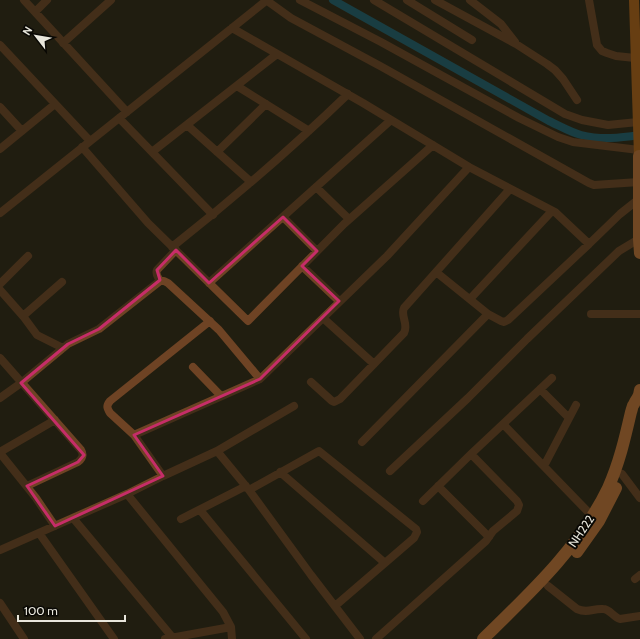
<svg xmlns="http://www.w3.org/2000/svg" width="640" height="639" viewBox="0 0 640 639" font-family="Cabin,sans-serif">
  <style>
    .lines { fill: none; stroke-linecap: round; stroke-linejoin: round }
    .canal { stroke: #11657e; stroke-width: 8 }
    .minor { stroke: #6e4324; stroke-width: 8 }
    .major { stroke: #bd6616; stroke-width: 10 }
    .highway { stroke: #d07b3a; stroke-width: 12 }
    .marked { fill: none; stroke: #c62d68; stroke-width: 3; stroke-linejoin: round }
    .labels { text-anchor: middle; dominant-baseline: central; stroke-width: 4; stroke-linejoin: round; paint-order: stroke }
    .street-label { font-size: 12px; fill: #e8e6dc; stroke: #090804 }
  </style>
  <rect width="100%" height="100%" fill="#211e10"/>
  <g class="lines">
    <path class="canal" d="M333,0L549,121C560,126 570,132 581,135C601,140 620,138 640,135"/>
    <path class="minor" d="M24,0L127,112
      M266,0L291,18L382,67L589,183L594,185L639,182
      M300,0L381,42L519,118L558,137L573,142L639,150
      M374,0L565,114L582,120L608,125L638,122
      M407,0L472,40
      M435,0L516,44L547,64L555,70L563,79L577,100
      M470,0L501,24L515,42
      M589,0L597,45L602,51L607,53L616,56L635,58
      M35,12L47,0
      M232,28L363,103L469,167
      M63,43L111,0
      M0,45L90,141
      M237,86L309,131
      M0,107L22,131
      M119,118L213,215
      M187,125L251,182
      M82,147L148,223L248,321L344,224L433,145
      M0,149L55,104
      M152,152L277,54
      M217,152L266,104
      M316,187L349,219
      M0,213L267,0
      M283,217L317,251
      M172,247C233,199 292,148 348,94
      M302,266L339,301
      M436,272L488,314L501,321L504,322L508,320L589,244
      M160,281C158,277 155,274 157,270L176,250
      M209,283L391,120
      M0,284L28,256
      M0,290L23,316L37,335L63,348
      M470,299L552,211
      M591,314H640
      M23,316L62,282
      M323,318L374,364
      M0,358L81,450C84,455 83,458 78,462L27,486
      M193,367L221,396
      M311,382L332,401L334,402L340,399L404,333C409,324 400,316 404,308L510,189
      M540,389L569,418
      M0,398L21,383L68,344L99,329L160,281H164L168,283L219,330L260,379
      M503,424L592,516
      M134,435L110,413C107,408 106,406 110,401L210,321
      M362,442L488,314
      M217,451L294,406
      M0,452L55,420
      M0,453L36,498L55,526
      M544,466L576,405
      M390,471L468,398L527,339L619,251L639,239
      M280,472L385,563
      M622,474L640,498
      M163,476L134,435L260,379L387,256L469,167L555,212L589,244L620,214L639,199
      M438,486L489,537
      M249,490L319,451L416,529L417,532L414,538L335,606
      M127,494L223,612L231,627L232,639
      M423,501L471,454L552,378
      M200,510L306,639
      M73,518L173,638
      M181,519L246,486
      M39,533L114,639
      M0,550L127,494L163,476L217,451L249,490L311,575L360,639
      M635,579L640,575
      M548,586L577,609C588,614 593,608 603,609C610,609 613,617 620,619L640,616
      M0,603L24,639
      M165,639L231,627
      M376,639L486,541L493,531L517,511L519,505L517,501L471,454"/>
    <path class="major" d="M634,0L639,156"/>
    <path class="highway" d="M640,156H639V239L640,253
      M577,552L599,521L616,488
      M483,639C530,593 579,548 608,488C619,464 625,438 631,412C632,410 632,406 634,404C637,397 639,399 640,390"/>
  </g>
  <path d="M0 0H640V639H0ZM283,217L317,251L302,266L339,301L260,379L134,435L163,476L55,526L27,486L78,462L84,455L21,383L68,344L99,329L160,280L157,270L176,250L209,283Z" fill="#211e10" fill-opacity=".55" fill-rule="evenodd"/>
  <path class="marked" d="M283,217L317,251L302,266L339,301L260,379L134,435L163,476L55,526L27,486L78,462L84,455L21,383L68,344L99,329L160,280L157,270L176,250L209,283Z"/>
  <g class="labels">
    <g class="street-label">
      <text transform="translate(581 531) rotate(-56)">NH222</text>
    </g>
  </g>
  <g transform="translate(36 36) rotate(301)" stroke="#090804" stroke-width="3" paint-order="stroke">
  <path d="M0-3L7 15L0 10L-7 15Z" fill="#e8e6dc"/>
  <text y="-6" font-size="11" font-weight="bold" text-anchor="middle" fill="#e8e6dc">N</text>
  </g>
  <path d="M18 615v6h107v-6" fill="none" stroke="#e8e6dc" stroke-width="2"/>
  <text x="24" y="615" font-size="12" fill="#e8e6dc" stroke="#090804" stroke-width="3" paint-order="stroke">100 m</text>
</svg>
